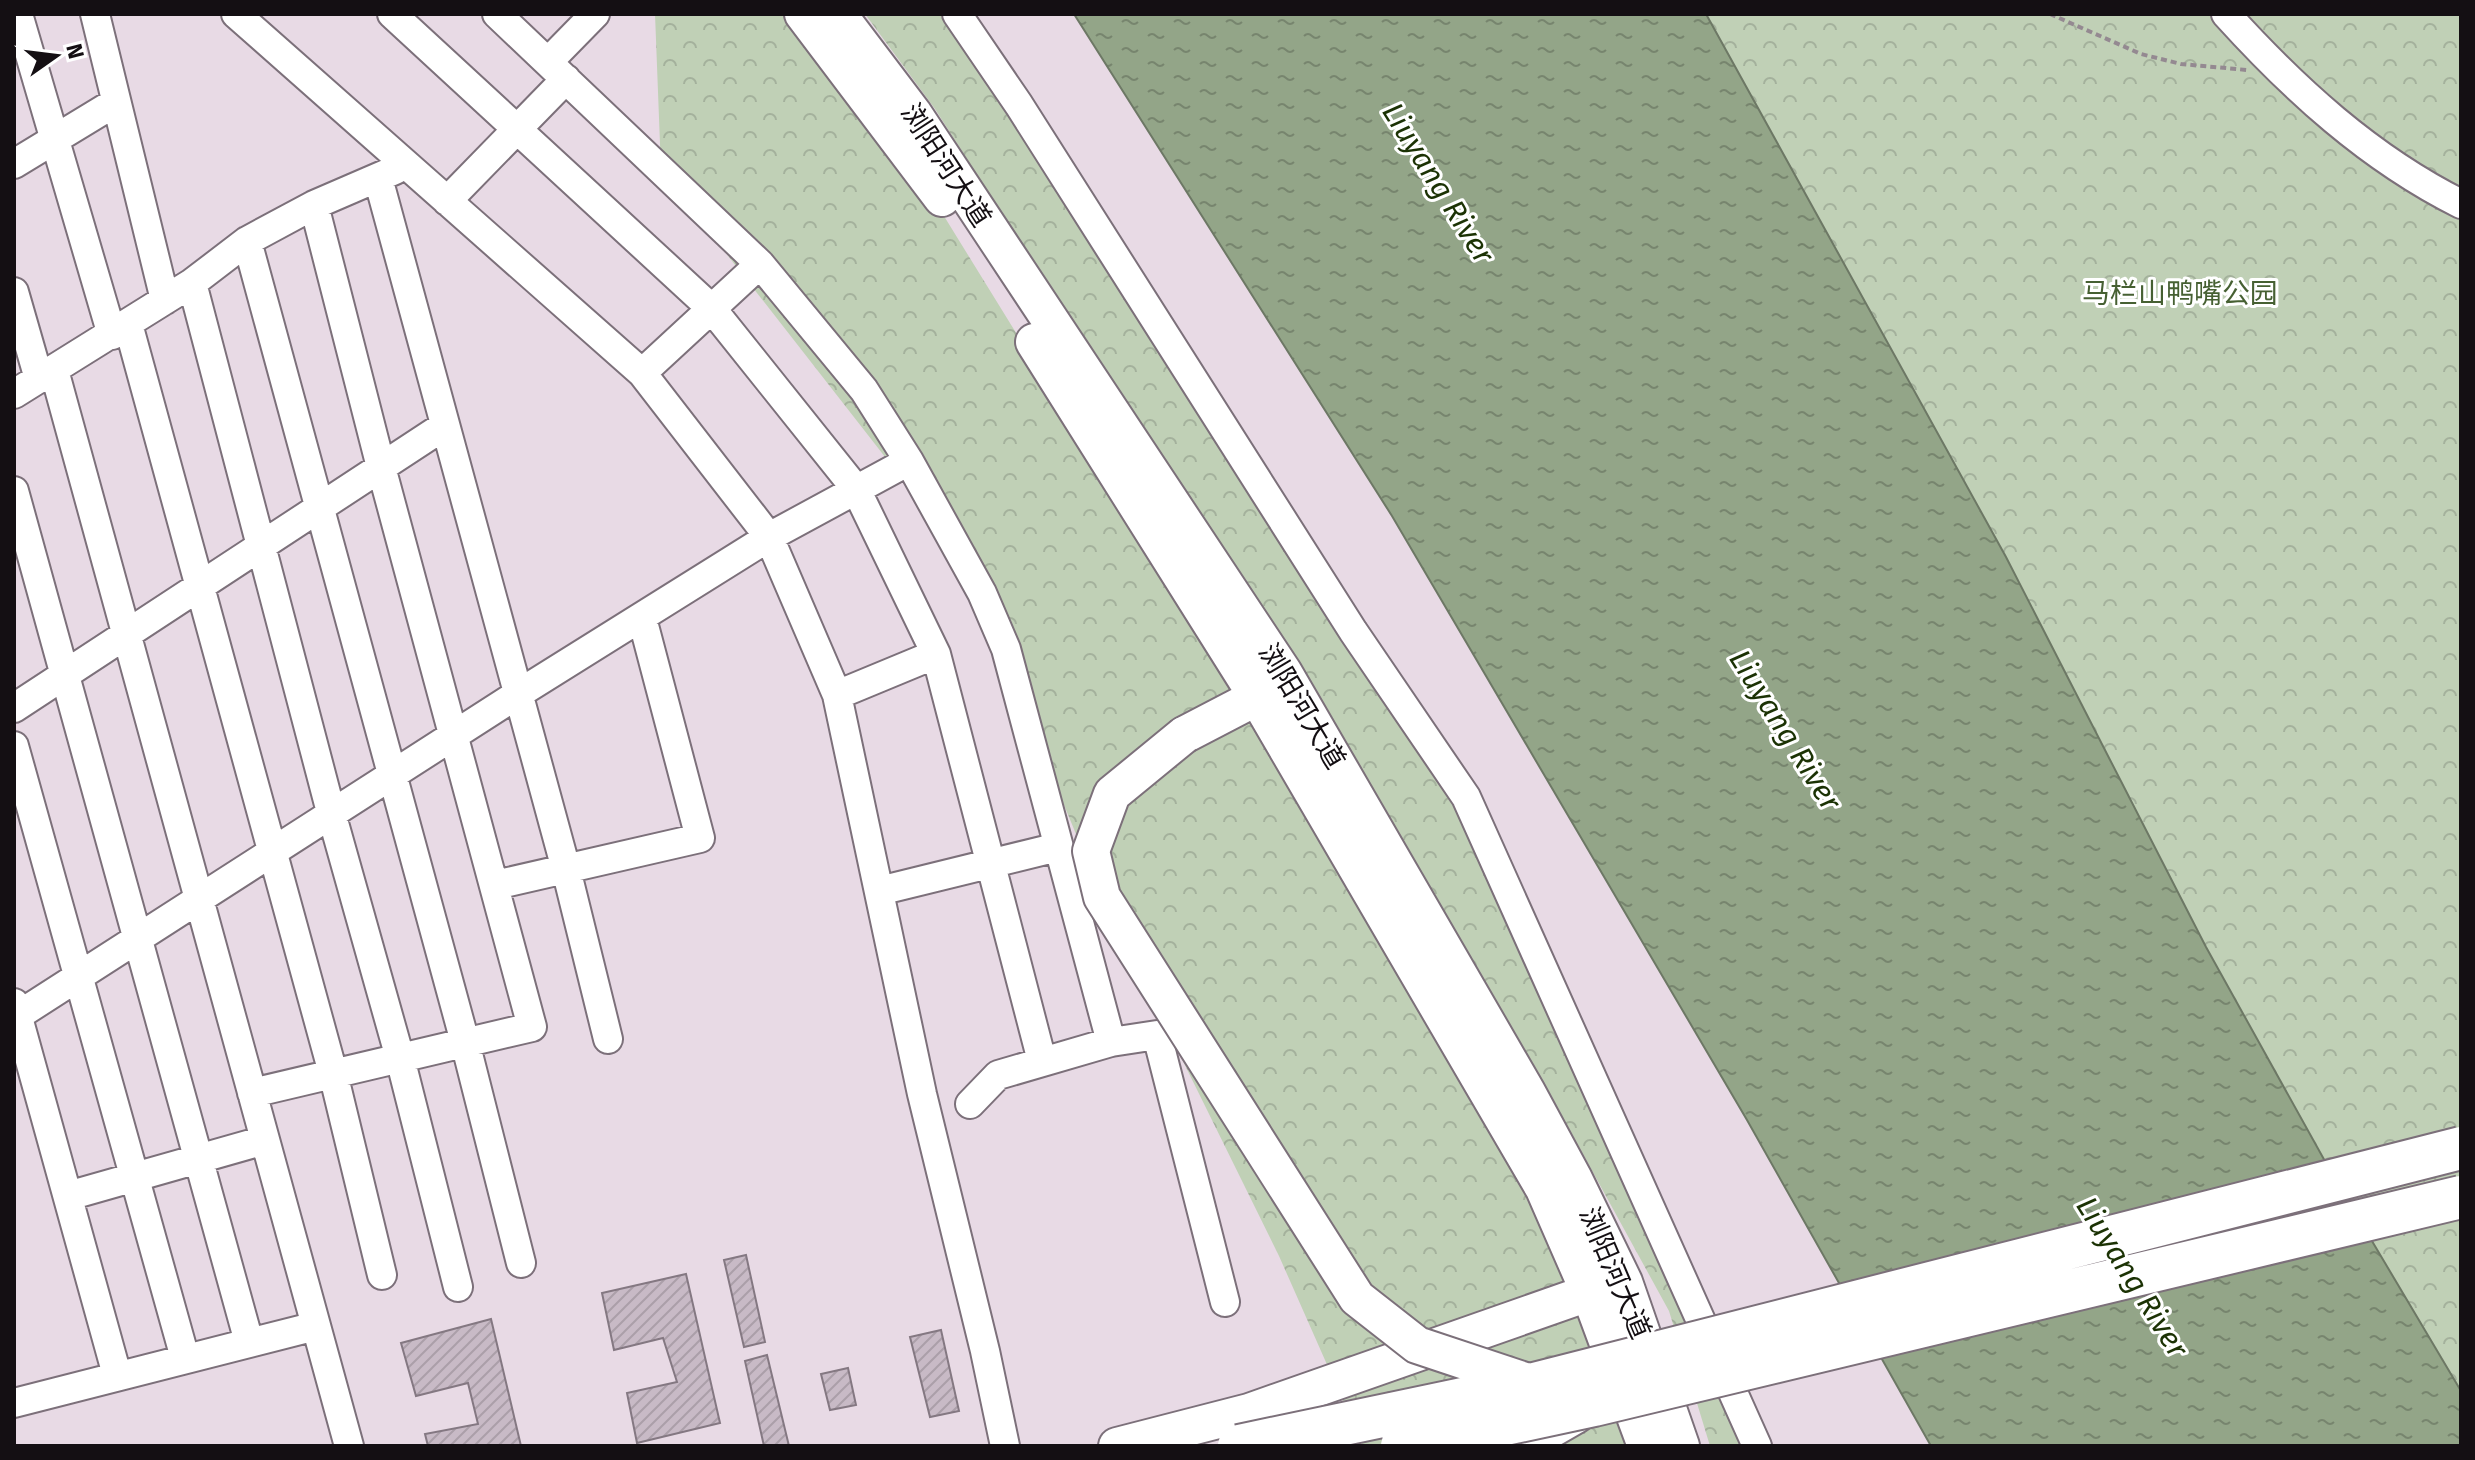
<svg xmlns="http://www.w3.org/2000/svg" width="2475" height="1460" viewBox="0 0 2475 1460" font-family="'Fira Sans','Noto Sans SC',sans-serif">
  <style>
    .park { fill: url(#park-crowns) }
    .water { fill: url(#water-ripples); stroke: #6d7865; stroke-width: 2 }
    .building { fill: url(#building-hatch); stroke: #847882; stroke-width: 2 }
    .lines { fill: none; stroke-linecap: round; stroke-linejoin: round }
    .minor-casing { stroke: #7c707a; stroke-width: 32 }
    .major-casing { stroke: #7c707a; stroke-width: 40 }
    .path { stroke: #948991; stroke-width: 4; stroke-dasharray: 6 4; stroke-linecap: butt }
    .minor { stroke: #fff; stroke-width: 28 }
    .major { stroke: #fff; stroke-width: 36 }
    .major-bridge-casing { stroke: #7c707a; stroke-width: 40; stroke-linecap: butt }
    .highway-bridge-casing { stroke: #7c707a; stroke-width: 46; stroke-linecap: butt }
    .major-bridge { stroke: #fff; stroke-width: 36 }
    .highway-bridge { stroke: #fff; stroke-width: 42 }
    .labels { text-anchor: middle; dominant-baseline: central; stroke-width: 6; stroke-linejoin: round; paint-order: stroke }
    .street-label { font-size: 28px; fill: #140f13; stroke: #fff }
    .park-label { font-size: 28px; fill: #466032; stroke: #fff }
    .water-label { font-size: 30px; font-style: italic; fill: #1b3204; stroke: #fff }
  </style>
  <defs>
    <pattern id="park-crowns" width="20" height="18" patternUnits="userSpaceOnUse" patternTransform="scale(2)"><rect width="20" height="18" fill="#c0d0b6"/><path d="M2 6a3 3 0 1 1 6 0M12 15a3 3 0 1 1 6 0" fill="none" stroke="#a4b19c"/></pattern>
    <pattern id="water-ripples" width="26" height="14" patternUnits="userSpaceOnUse" patternTransform="scale(2)"><rect width="26" height="14" fill="#93a588"/><path d="M2 4q2-2 4 0t4 0M15 11q2-2 4 0t4 0" fill="none" stroke="#77856e"/></pattern>
    <pattern id="building-hatch" width="6" height="6" patternUnits="userSpaceOnUse" patternTransform="scale(2)"><rect width="6" height="6" fill="#c8bac6"/><path d="M-1 1l2-2M0 6l6-6M5 7l2-2" fill="none" stroke="#ab9fa9"/></pattern>
  </defs>
  <rect width="100%" height="100%" fill="#e8dae5"/>
  <path class="park" d="M655,14H786L894,135L1544,1189L1629,1446H1363L1279,1256L1102,897L960,553L661,170Z
    M865,14H945L1244,481C1310,602 1400,708 1469,828L1747,1446H1710L1669,1311L1539,1074L1419,869L935,109Z
    M1706,14H2461V1391L2331,1172L2206,947L2006,557Z"/>
  <path class="water" d="M1074,14H1706L2006,557L2206,947L2331,1172L2461,1391V1446H1931L1747,1120L1392,516Z"/>
  <path class="building" d="M746,1255L765,1342L744,1347L724,1260Z
    M686,1274L720,1423L637,1443L627,1393L677,1382L663,1338L614,1350L602,1293Z
    M491,1319L521,1446H428L425,1434L478,1424L468,1383L416,1396L401,1343Z
    M941,1330L959,1411L930,1417L910,1337Z
    M767,1355L789,1446H764L745,1361Z
    M848,1368L856,1405L830,1410L821,1374Z"/>
  <g class="lines">
    <g class="minor-casing">
      <path id="minor" d="M18,14L112,335
        M95,14L165,300
        M236,14L642,373L769,537L837,695L922,1094L985,1351L1005,1446
        M392,14L712,309L856,489L936,654L1042,1061
        M497,14L760,264L864,390L909,461L982,593L1006,649L1111,1042
        M957,14L1019,105L1353,631L1466,797L1757,1446
        M2226,14C2294,89 2369,158 2461,204
        M548,62L595,14
        M14,164L116,102
        M378,178L566,869L608,1039
        M447,201L566,79
        M247,241L465,1042L521,1263
        M192,283L332,816L400,1058L458,1287
        M14,292L39,379
        M128,324L333,1073L382,1275
        M54,370L349,1446
        M642,373L760,264
        M14,394L192,283L247,241L314,205L395,170
        M14,491L249,1342
        M837,695L936,654
        M14,708L444,426
        M14,746L185,1358
        M495,885L700,838L642,618
        M879,891L1058,847
        M14,1003L117,1375
        M14,1018L518,694L769,537L909,461
        M252,1093L532,1027L381,467L314,205
        M970,1104L998,1075L1111,1042L1157,1035L1225,1302
        M68,1196L265,1140
        M14,1403L316,1326"/>
    </g>
    <g class="major-casing">
      <path id="major" d="M803,14L942,198
        M838,14L913,113L1284,673L1527,1092L1574,1179L1624,1282L1681,1446
        M1034,342L1254,692L1544,1189L1589,1292L1646,1446
        M1184,735L1257,697L1275,681
        M1117,1446L1249,1412L1611,1285
        M1522,1446L1576,1415"/>
    </g>
    <path class="path" d="M2050,14L2141,54L2181,64L2247,70
      M2461,702V803"/>
    <use href="#minor" class="minor"/>
    <use href="#major" class="major"/>
    <g class="major-bridge-casing">
      <path id="major-bridge" d="M1184,735L1112,794L1091,851L1102,897L1357,1298L1417,1345L1534,1384"/>
    </g>
    <g class="highway-bridge-casing">
      <path id="highway-bridge" d="M1239,1446L1534,1384L2461,1148
        M1402,1446L1594,1405L2461,1197"/>
    </g>
    <use href="#major-bridge" class="major-bridge"/>
    <use href="#highway-bridge" class="highway-bridge"/>
  </g>
  <g class="labels">
    <g class="street-label">
      <text transform="translate(946 165) rotate(57)">浏阳河大道</text>
      <text transform="translate(1302 706) rotate(59)">浏阳河大道</text>
      <text transform="translate(1615 1273) rotate(67)">浏阳河大道</text>
    </g>
    <g class="park-label">
      <text x="2180" y="293">马栏山鸭嘴公园</text>
    </g>
    <g class="water-label">
      <text transform="translate(1438 183) rotate(58)">Liuyang River</text>
      <text transform="translate(1785 730) rotate(58)">Liuyang River</text>
      <text transform="translate(2132 1277) rotate(58)">Liuyang River</text>
    </g>
  </g>
  <rect width="2475" height="1460" fill="none" stroke="#140f13" stroke-width="32"/>
  <g transform="translate(56 56) rotate(76)" stroke="#ffffff" stroke-width="6" paint-order="stroke">
  <path d="M0-6L14 30L0 20L-14 30Z" fill="#140f13"/>
  <text y="-12" font-size="22" font-weight="bold" text-anchor="middle" fill="#140f13">N</text>
  </g>
</svg>
